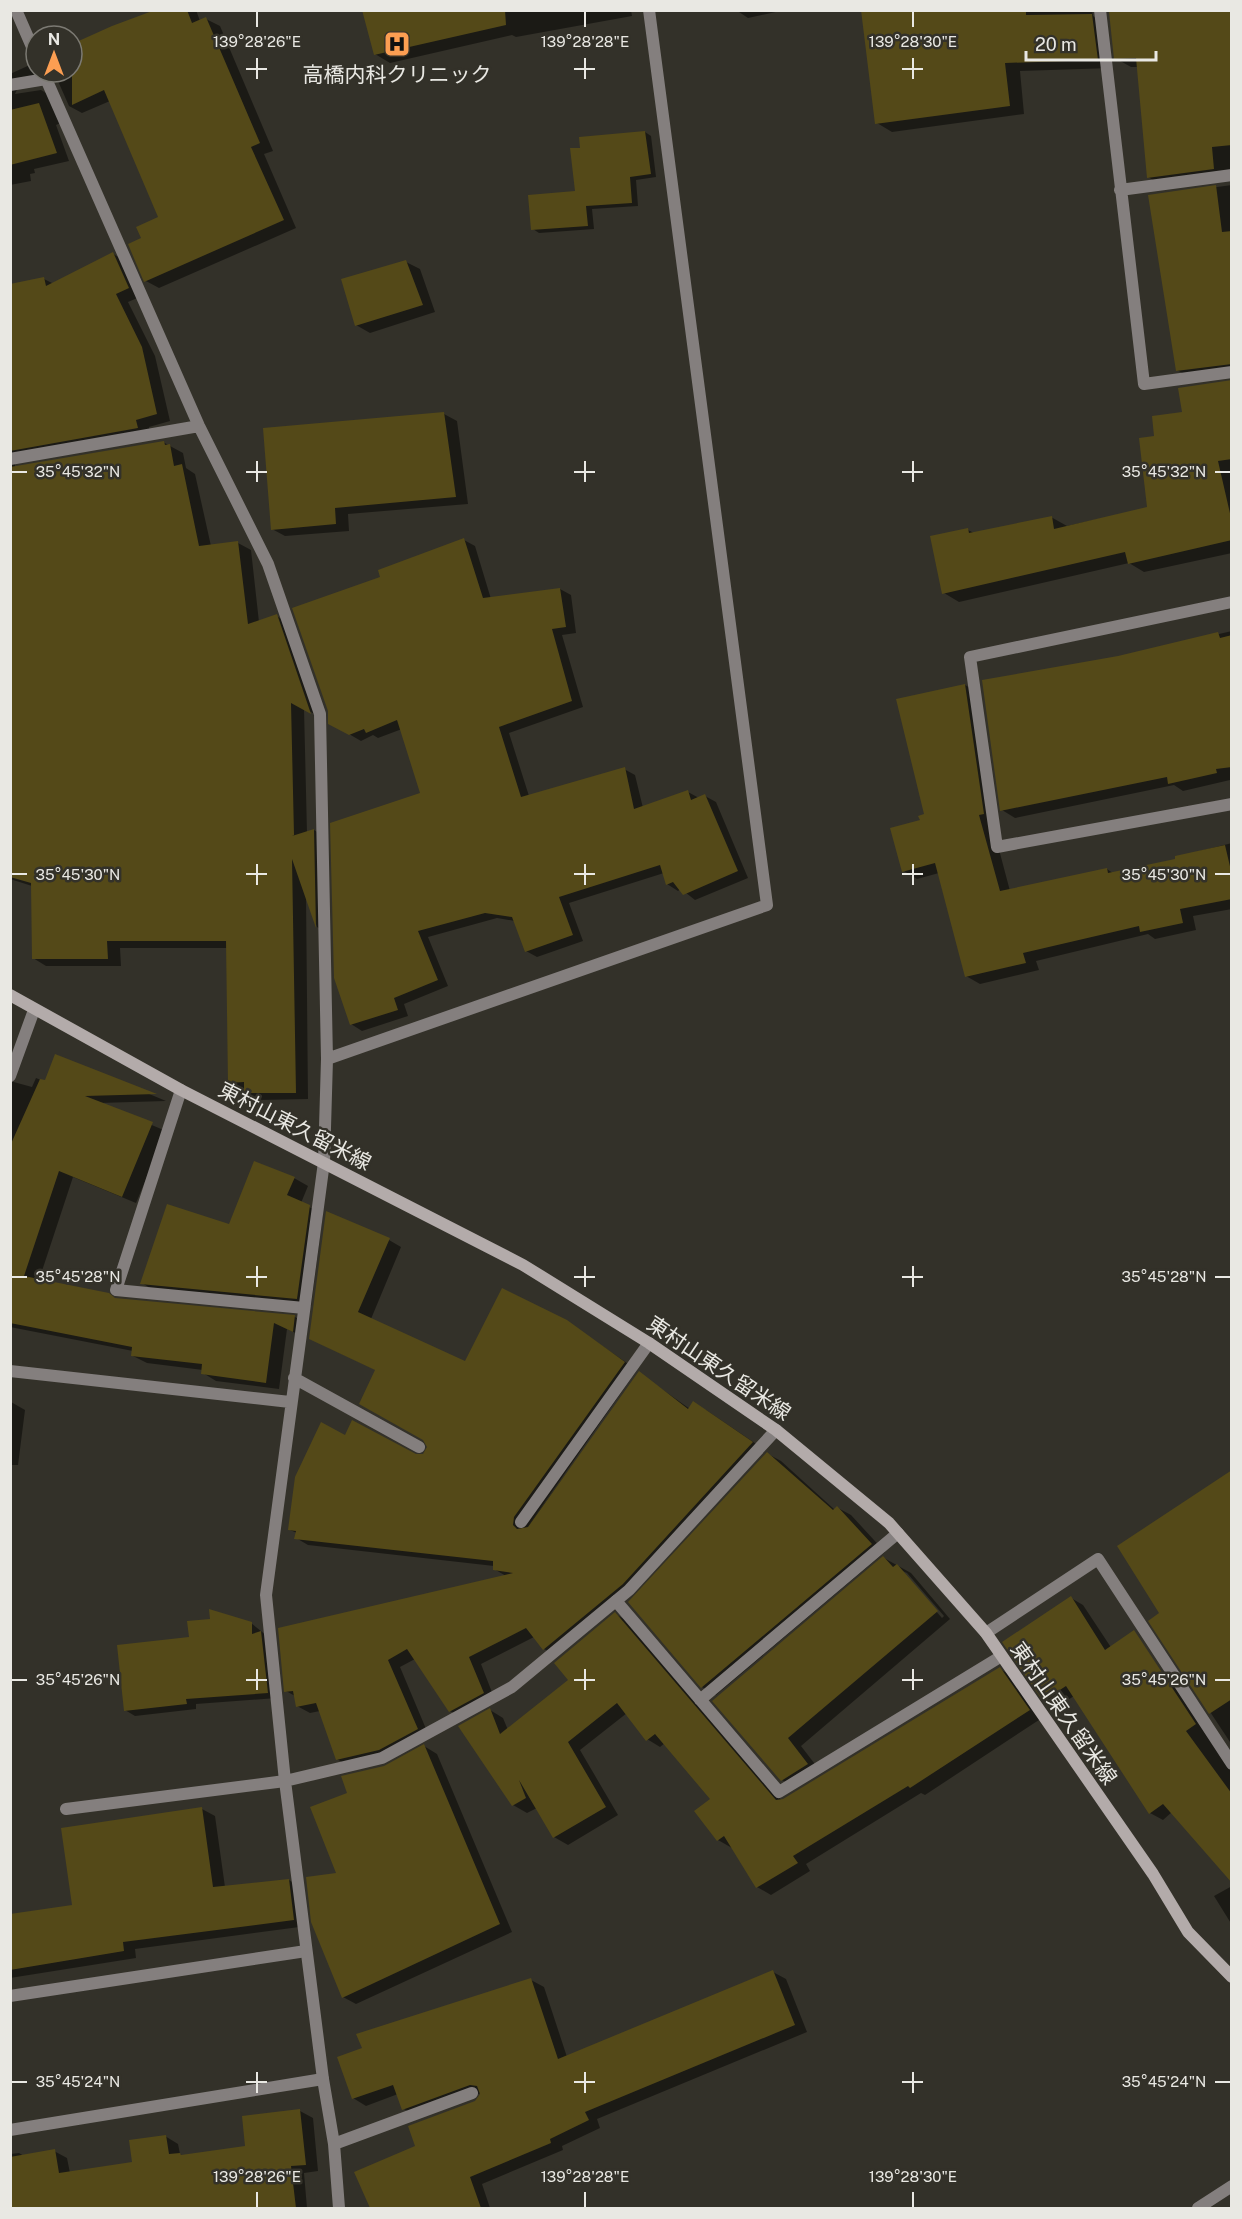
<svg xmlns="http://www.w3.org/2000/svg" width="1242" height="2219" viewBox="0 0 1242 2219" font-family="'Public Sans','Noto Sans JP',sans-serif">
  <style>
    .shadow { fill: #0007; fill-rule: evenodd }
    .building { fill: #544918 }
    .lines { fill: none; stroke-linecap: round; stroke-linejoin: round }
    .service { stroke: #847f7e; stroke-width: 12 }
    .minor { stroke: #847f7e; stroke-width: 12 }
    .secondary { stroke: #b3abaa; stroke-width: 12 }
    .ticks { fill: none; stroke: #e9e8e3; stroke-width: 2 }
    .labels { text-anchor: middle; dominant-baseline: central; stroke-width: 5; stroke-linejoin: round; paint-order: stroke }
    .poi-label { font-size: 21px; fill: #e9e8e3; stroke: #333129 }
    .street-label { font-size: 21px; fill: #e9e8e3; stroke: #333129 }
    .ticks-label { font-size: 15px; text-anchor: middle; fill: #e9e8e3; stroke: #333129; stroke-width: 5; stroke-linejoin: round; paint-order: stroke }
  </style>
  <rect width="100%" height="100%" fill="#333129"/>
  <path class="shadow" d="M157,10H196L200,21L206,19L220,26L273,151L264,154L296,228L159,288L146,281L143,238L159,218L110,101L82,113L69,106L54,72L19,85L15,94L41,90L54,98L65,121L56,125L69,161L34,169L35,173L30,174L31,181L10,185V74L32,64L36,65V72H72V46Z
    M364,10H631L632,16L516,37L512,35L390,63L375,54Z
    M736,10H785L748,18Z
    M862,10H1092L1093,16L1107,24L1112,68L1020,71L1024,114L892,132L877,123Z
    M1232,10V177L1163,186L1148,177L1138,67H1131L1115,58Z
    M645,132L651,136L656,177L636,180L638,206L592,209L594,229L539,233L533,229L576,192L582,149Z
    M1232,185V375L1193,379L1177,370L1150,196Z
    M113,254L126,261L142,296L128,302L155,356L170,421L149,427L150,435L15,463V468L163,442L170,446L183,453L186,468L195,474L211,546L238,543L251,550L259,622L276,616L290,623L323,719L304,708L307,833L314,830L327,838L329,934L317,927L306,895L308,1099L259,1100L246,1093V1089L230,1082L228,948H120L121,966H46L33,958L32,886L10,879V286L44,279L54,284Z
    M406,262L420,269L435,312L370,333L356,325Z
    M1232,381V553L1144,572L1129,563L959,602L944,593L968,530L974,533L1051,517L1067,526L1149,508L1156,437L1183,414Z
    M444,414L457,421L468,504L348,514L349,531L285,536L272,529Z
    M464,540L475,546L491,599L560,589L571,595L576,633L562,635L583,707L509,733L529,796L624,769L635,775L643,808L688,792L699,798L705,796L716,802L748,878L695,900L681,889L678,891L667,884L664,873L569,903L583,941L537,957L526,951L515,921L497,918L428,937L448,986L404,1004L408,1016L362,1031L351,1024L422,794L402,729L378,738L373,735L361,741L330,723L382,578Z
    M1232,631L1230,780L1183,791L1174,785L1015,818L1002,810L1119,657Z
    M965,685L979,693L992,823L1010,891L1107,869L1114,874L1177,860L1176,857L1232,843V909L1193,916L1196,930L1155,939L1148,934L1036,961L1039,970L980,984L966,976L939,873L917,879L904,871L926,816L898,700Z
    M56,1055L166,1101L99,1103L166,1131L136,1203L73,1177L39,1280L117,1300L295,1317L308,1325L306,1338L287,1329L279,1389L216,1381L203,1373V1370L147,1363L133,1356V1351L10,1327V1081L32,1087L36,1078L46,1082Z
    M294,1178L308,1186L301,1203L323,1214L311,1306L155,1291L142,1283L230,1226Z
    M389,1240L401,1247L371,1319L466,1363L566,1321L637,1370L526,1529L639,1373L690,1409L706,1410L765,1450L557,1656L544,1649L534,1637L481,1664L495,1700L463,1718L450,1711L415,1659L400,1667L429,1736L350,1767L337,1759L320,1711L310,1713L297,1706L295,1696L286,1691L506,1576L494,1569V1566L308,1545L296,1538L297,1533L290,1530L346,1437L415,1456H424L429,1447L376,1370L323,1345Z
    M11,1402L25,1410L18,1465H10Z
    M768,1454L781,1461L835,1510L838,1508L851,1515L885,1552L716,1695L702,1687L630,1602Z
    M884,1558L911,1573L950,1619L801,1746L821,1772L795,1788L782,1780L714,1701ZM900,1570L907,1573L944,1616L942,1618Z
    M1071,1598L1083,1605L1118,1658L1178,1686L1232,1768V1880L1172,1812L1163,1820L1150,1813L1074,1696L1057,1707L1044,1700L1004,1642Z
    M615,1614L629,1622L782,1801L1000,1669L1013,1677L1042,1718L925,1795L921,1793L806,1864L810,1871L771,1895L757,1887L732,1848L718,1840L696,1811L712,1799L665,1743L660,1747L647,1739L627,1713L580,1750L618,1815L568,1845L554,1837L537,1808L527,1813L513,1805L490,1710L503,1718L508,1730L570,1681Z
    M251,1623L271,1639L277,1698L196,1704V1709L135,1716L125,1710L190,1638Z
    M1232,1652V1745L1183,1671Z
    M424,1746L437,1754L512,1932L356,2004L343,1997L338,1875L349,1794Z
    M202,1809L215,1816L225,1887L289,1880L302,1888L307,1926L135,1949L136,1958L10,1978V1916L74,1906Z
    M1232,1886V1925L1214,1896Z
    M773,1972L786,1979L807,2032L597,2119L600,2128L562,2146L563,2150L482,2184L490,2208H371L356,2173L417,2147L476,2102L481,2093L416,2116L404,2109L398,2094L366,2106L353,2098L531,1980L544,1987L567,2057Z
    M300,2111L313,2118L318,2171L304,2173L307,2208H10V2154L19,2153L24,2156L54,2151L67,2158L70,2173L134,2163L165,2136L178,2144L180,2154L183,2156L247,2148Z"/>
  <path class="building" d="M155,10H187L192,23L206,17L260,143L251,147L284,220L144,282L128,244L141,238L136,227L158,217L104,90L72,105V44L112,26Z
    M362,10H505L506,25L374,55Z
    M861,10H1026V15L1092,14L1098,60L1005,63L1010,106L875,124Z
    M1126,10H1232V145L1212,147L1214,169L1147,178L1136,58L1114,59L1109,12Z
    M39,103L57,153L10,165V110Z
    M645,131L651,174L630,177L632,203L586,206L588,226L531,230L528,195L575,191L570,148H580L579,137Z
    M1216,185L1222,232L1232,231V364L1176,371L1148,195Z
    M113,252L129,288L116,294L142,347L157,414L136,420L138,428L10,451V284L44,277L46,286Z
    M406,260L423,305L355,326L341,279Z
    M1232,380V459L1218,461L1232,522V540L1128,564L1125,552L942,594L930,536L968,528L969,533L1052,516L1054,529L1147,507L1139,438L1154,436L1152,416L1182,412L1178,388Z
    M444,412L456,497L335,508L336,524L271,530L263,428Z
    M164,441L165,445L170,444L174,466L182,464L199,546L238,541L248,624L277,614L311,714L291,703L294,835L292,836L314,829L316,928L292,859L296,1093H244V1082L228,1083L226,941H107L108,959H32L31,883L10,877V467Z
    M464,538L483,598L560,588L566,627L552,629L572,701L499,727L521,797L625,767L634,809L688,790L691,800L705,794L738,871L683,895L673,882L666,885L660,865L559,897L573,935L525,952L512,917L485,913L418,931L438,980L394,998L398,1010L350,1025L334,978L330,823L420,793L397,720L366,733L364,729L349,735L328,724V711L292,608L380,577L378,570Z
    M1218,632L1220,638L1232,635V767L1216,769L1217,773L1168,784L1167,777L1000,811L982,680L1118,656Z
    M965,684L984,814L979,815L1000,891L1107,868L1108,873L1175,859V856L1225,845L1232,875V899L1180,909L1183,923L1140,932L1139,926L1023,953L1026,963L965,977L935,863L902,872L890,828L920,820L918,816L924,814L896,699Z
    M55,1054L157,1094L85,1096L153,1122L122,1197L59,1171L24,1276L109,1293L115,1298L295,1315L293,1332L274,1323L266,1383L201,1374L202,1364L131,1356L132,1347L10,1323V1146L40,1079L45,1080Z
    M254,1161L295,1177L287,1195L310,1205L297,1299L140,1284L167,1204L229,1224Z
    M326,1211L390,1238L358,1312L465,1361L502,1288L567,1320L625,1362L514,1517L513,1525L517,1529L528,1527L639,1371L688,1409L693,1401L753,1442L623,1584L543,1650L526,1628L469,1657L484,1693L449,1712L407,1649L388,1660L418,1729L379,1750L336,1760L316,1703L296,1707L293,1691L284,1692L278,1628L513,1573L493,1570V1561L294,1539L296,1531L288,1530L295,1477L321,1422L345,1435L352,1420L416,1454H423L427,1447L423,1440L359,1404L375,1370L309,1339Z
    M767,1452L833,1510L837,1506L872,1544L701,1688L628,1602Z
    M1232,1470V1699L1209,1714L1148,1621L1159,1613L1117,1546Z
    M883,1556L893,1567L897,1564L938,1611L788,1738L808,1764L781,1781L712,1701Z
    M1071,1596L1105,1650L1134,1630L1196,1724L1186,1731L1232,1794V1883L1163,1804L1149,1814L1066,1686L1043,1701L1002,1642Z
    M209,1609L252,1622V1634L261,1631L268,1693L186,1699L187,1704L124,1711L117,1645L189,1637L187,1621L210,1619Z
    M615,1612L776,1800L783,1799L1000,1667L1030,1710L910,1788L908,1786L793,1856L798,1863L756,1888L724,1836L717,1841L694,1811L710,1799L655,1734L646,1741L617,1703L568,1742L606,1807L553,1838L519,1780L526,1798L512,1806L458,1726L490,1708L500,1734L568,1680L554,1663Z
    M424,1744L500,1924L342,1998L311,1922L306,1877L336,1873L310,1807L347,1793L341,1776L384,1766Z
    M202,1807L213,1887L289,1879L294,1920L123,1942L124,1951L10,1970V1914L72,1905L61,1828Z
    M773,1970L795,2025L585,2112L589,2120L550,2139L551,2143L470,2177L481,2208H370L354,2172L415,2146L408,2126L475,2101L480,2094L477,2086L470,2085L402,2110L393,2085L352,2099L337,2057L362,2048L356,2034L531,1978L558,2059Z
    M300,2109L306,2165L291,2166L296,2208H10V2157L55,2149L59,2173L132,2162L129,2140L166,2135L169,2154L180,2153L181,2155L245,2146L242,2116Z"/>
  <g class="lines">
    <path class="service" d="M10,85L46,79
      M181,1090L116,1290L304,1308
      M521,1522L649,1343
      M616,1601L779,1792L1000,1657
      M986,1633L1098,1559L1232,1764
      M700,1700L898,1533
      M66,1809L285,1781
      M10,1996L306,1951
      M10,2130L323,2079
      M1198,2208L1232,2186"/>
    <path class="minor" d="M16,10L36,56
      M1100,10L1144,384L1232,372
      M43,72L199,426L268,564L320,714L327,1059L324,1162L266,1595L285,1781L323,2079L334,2144L339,2208
      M1120,190L1232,175
      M10,459L199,426
      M1232,602L970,657L997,847L1232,804
      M327,1059L767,905L649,10
      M10,1076L34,1010
      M10,1371L290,1402
      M294,1378L419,1447
      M285,1781L382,1758L512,1687L629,1590L776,1430
      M334,2144L472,2093"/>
    <path class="secondary" d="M10,995L181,1090L523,1265L649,1343L776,1430L889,1523L986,1633L1153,1874L1188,1932L1232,1977"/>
  </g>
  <path class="ticks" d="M257,12V27M585,12V27M913,12V27M257,58V79M585,58V79M913,58V79M246,69H267M574,69H595M902,69H923M257,461V482M585,461V482M913,461V482M12,472H27M246,472H267M574,472H595M902,472H923M1215,472H1230M257,864V885M585,864V885M913,864V885M12,874H27M246,874H267M574,874H595M902,874H923M1215,874H1230M257,1266V1287M585,1266V1287M913,1266V1287M12,1277H27M246,1277H267M574,1277H595M902,1277H923M1215,1277H1230M257,1669V1690M585,1669V1690M913,1669V1690M12,1680H27M246,1680H267M574,1680H595M902,1680H923M1215,1680H1230M257,2072V2093M585,2072V2093M913,2072V2093M12,2082H27M246,2082H267M574,2082H595M902,2082H923M1215,2082H1230M257,2192V2207M585,2192V2207M913,2192V2207"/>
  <defs>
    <g id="hospital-square" transform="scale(1.35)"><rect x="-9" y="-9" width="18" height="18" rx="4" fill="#fc9e52" stroke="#333129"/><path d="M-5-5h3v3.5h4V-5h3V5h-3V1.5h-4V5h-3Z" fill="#111"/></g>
  </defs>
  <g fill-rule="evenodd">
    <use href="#hospital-square" x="397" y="44"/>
  </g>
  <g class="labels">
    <g class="poi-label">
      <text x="397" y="74">高橋内科クリニック</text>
    </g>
    <g class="street-label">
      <text transform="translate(295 1126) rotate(27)">東村山東久留米線</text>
      <text transform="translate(719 1368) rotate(34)">東村山東久留米線</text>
      <text transform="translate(1064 1713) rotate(55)">東村山東久留米線</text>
    </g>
  </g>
  <g class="ticks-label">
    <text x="257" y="47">139°28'26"E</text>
    <text x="585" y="47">139°28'28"E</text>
    <text x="913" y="47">139°28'30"E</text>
    <text x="78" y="477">35°45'32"N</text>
    <text x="1164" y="477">35°45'32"N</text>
    <text x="78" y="880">35°45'30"N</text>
    <text x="1164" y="880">35°45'30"N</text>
    <text x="78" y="1282">35°45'28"N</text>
    <text x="1164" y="1282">35°45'28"N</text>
    <text x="78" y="1685">35°45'26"N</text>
    <text x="1164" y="1685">35°45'26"N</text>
    <text x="78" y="2087">35°45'24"N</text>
    <text x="1164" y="2087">35°45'24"N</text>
    <text x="257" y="2182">139°28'26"E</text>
    <text x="585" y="2182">139°28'28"E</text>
    <text x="913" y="2182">139°28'30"E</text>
  </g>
  <rect width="1242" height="2219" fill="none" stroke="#e9e8e3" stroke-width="24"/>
  <g transform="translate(54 54)"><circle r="28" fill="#333129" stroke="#7c7a73" stroke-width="1.5"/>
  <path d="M0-4.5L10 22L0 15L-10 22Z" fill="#fc9e52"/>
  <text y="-9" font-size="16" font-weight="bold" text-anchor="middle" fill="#e9e8e3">N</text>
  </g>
  <path d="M1026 51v9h130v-9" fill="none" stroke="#e9e8e3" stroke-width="3"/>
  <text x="1035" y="51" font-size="18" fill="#e9e8e3" stroke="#333129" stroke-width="4.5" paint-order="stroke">20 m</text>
</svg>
